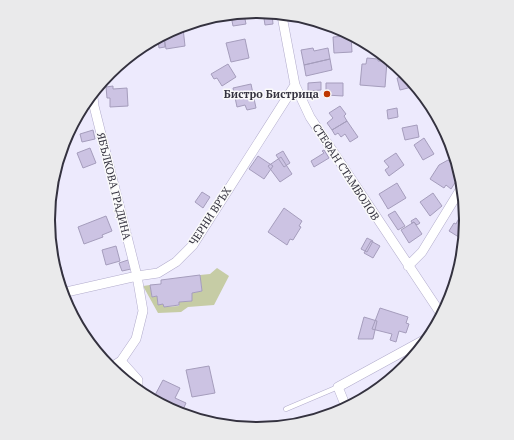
<svg xmlns="http://www.w3.org/2000/svg" width="514" height="440" viewBox="0 0 514 440" font-family="'PT Serif',serif">
  <style>
    .green { fill: #c6cca5 }
    .building { fill: #ccc3e3; stroke: #a59dbc }
    .lines { fill: none; stroke-linecap: round; stroke-linejoin: round }
    .lane-casing { stroke: #b2accc; stroke-width: 5.5 }
    .street-casing { stroke: #b2accc; stroke-width: 10 }
    .lane { stroke: #fff; stroke-width: 4.5 }
    .street { stroke: #fff; stroke-width: 9 }
    .poi-dot { fill: #be3602; stroke: #fafafa; stroke-width: 1.5 }
    .labels { text-anchor: middle; dominant-baseline: central; stroke-width: 3; stroke-linejoin: round; paint-order: stroke }
    .poi-label { font-size: 11px; font-weight: bold; fill: #34323f; stroke: #fafafa; text-anchor: end }
    .street-label { font-size: 11px; fill: #34323f; stroke: #fafafa }
    .rim { fill: none; stroke: #34323f; stroke-width: 2 }
  </style>
  <rect width="100%" height="100%" fill="#edeafd"/>
  <path class="green" d="M217,268L229,276L214,305L188,307L181,312L158,313L143,286L150,285L152,297L157,296L158,304H163L164,307L179,306V302L192,301V293L202,291L200,275L210,274Z"/>
  <path class="building" d="M263,12L272,14L273,24L265,25Z
    M244,14L246,24L233,26L231,16Z
    M183,28L185,46L166,49L164,36L173,30Z
    M164,36L165,47L159,48L158,40Z
    M346,36H351L352,52L334,53L333,37Z
    M245,39L249,58L231,62L226,43Z
    M313,48L314,51L328,48L330,59L304,65L301,50Z
    M367,58L378,59V61H387L385,87L360,85L362,64H366Z
    M330,59L332,70L306,76L304,65Z
    M228,64L236,77L222,86L217,78L214,79L211,74Z
    M407,76L412,87L400,90L397,78Z
    M321,82V90L308,91V83Z
    M326,83H343V96L326,95Z
    M251,84L256,108L247,110L245,105L237,107L233,88Z
    M113,86V89L127,88L128,106L110,107V98H107L106,87Z
    M340,106L346,114L344,116L347,121L332,130L327,123L333,118L329,113Z
    M397,108L398,117L388,119L387,110Z
    M347,121L358,137L350,142L345,134L341,137L338,133L335,135L332,130Z
    M417,125L419,137L405,140L402,128Z
    M93,130L95,139L82,142L80,134Z
    M424,138L434,154L423,160L414,145Z
    M90,148L96,163L83,168L77,153Z
    M324,150L329,158L314,167L311,161L324,153L322,151Z
    M283,151L290,163L284,167L276,155Z
    M396,153L404,165L389,176L385,170L389,167L384,161Z
    M258,156L273,166L264,179L249,169Z
    M281,157L292,174L280,182L268,166Z
    M448,160L455,165L458,178L451,189L446,185L444,188L430,179L439,165Z
    M397,183L406,198L388,209L379,194Z
    M202,192L210,197L203,208L195,202Z
    M433,193L442,206L430,216L420,202Z
    M284,208L302,221L299,226L301,227L293,240L290,239L287,245L268,232Z
    M395,211L405,226L398,230L388,215Z
    M465,214L466,220L462,239L449,231L454,223L456,224L460,216L463,218Z
    M106,216L112,231L102,235L103,237L84,244L78,227Z
    M416,218L420,223L417,225L414,222L412,223L411,221Z
    M414,222L422,234L409,243L401,230Z
    M367,238L373,241L367,252L361,249Z
    M371,241L380,246L373,258L364,253Z
    M116,246L120,261L106,265L102,250Z
    M128,260L131,269L122,271L119,263Z
    M61,267L65,284L61,285L58,268Z
    M200,275L202,291L192,293V301L179,302V305L164,307L163,304L158,305L157,296L152,297L150,285L161,284V280Z
    M380,308L408,317L406,323L409,324L406,333L399,331L396,342L390,340L392,334L372,329Z
    M364,317L377,321L373,339H358Z
    M209,366L215,393L192,397L186,370Z
    M163,380L180,388L175,398L186,403L181,414L177,413L154,397Z"/>
  <g class="lines">
    <g class="lane-casing">
      <path id="lane" d="M286,409L338,387"/>
    </g>
    <g class="street-casing">
      <path id="street" d="M282,16L295,85L310,117L441,314
        M408,266L422,252L460,190
        M62,293L137,276L94,106L93,97
        M121,361L138,380V387
        M110,368L121,361L136,339L143,311L137,276L158,273L176,262L193,245L295,85
        M346,407L338,387L424,340"/>
    </g>
    <use href="#lane" class="lane"/>
    <use href="#street" class="street"/>
  </g>
  <circle class="poi-dot" cx="327" cy="94" r="4"/>
  <g class="labels">
    <g class="poi-label">
      <text x="319" y="94">Бистро Бистрица</text>
    </g>
    <g class="street-label">
      <text transform="translate(346 172) rotate(57)">СТЕФАН СТАМБОЛОВ</text>
      <text transform="translate(114 186) rotate(76)">ЯБЪЛКОВА ГРАДИНА</text>
      <text transform="translate(210 216) rotate(-57)">ЧЕРНИ ВРЪХ</text>
    </g>
  </g>
  <path d="M0 0H514V440H0ZM55 220a202 202 0 1 1 404 0a202 202 0 1 1-404 0Z" fill="#eaeaeb" fill-rule="evenodd"/>
  <path class="rim" d="M55 220a202 202 0 1 1 404 0a202 202 0 1 1-404 0Z"/>
</svg>
